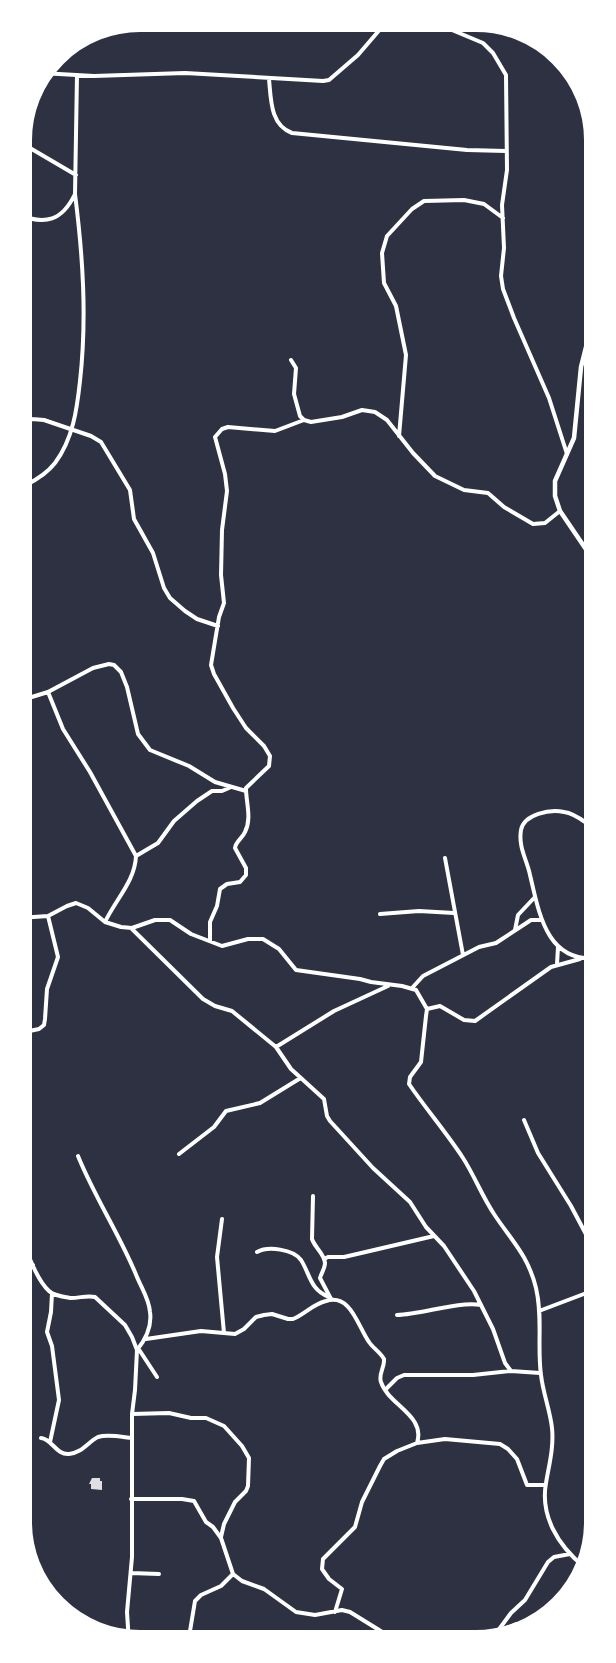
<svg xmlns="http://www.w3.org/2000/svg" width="616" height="1663" viewBox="0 0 616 1663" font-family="Ubuntu,sans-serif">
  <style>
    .building { fill: #e0e0e3 }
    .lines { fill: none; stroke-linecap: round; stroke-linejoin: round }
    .minor { stroke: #fff; stroke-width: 4 }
    .tertiary { stroke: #fff; stroke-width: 4.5 }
    .rim { fill: none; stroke: #fff; stroke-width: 8 }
  </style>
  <rect width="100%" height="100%" fill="#2d3142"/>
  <path class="building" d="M92,1478H100V1481H102V1490L91,1489V1484H89Z"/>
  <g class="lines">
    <path class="minor" d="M428,20L483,43L493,53L506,75L507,170L502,205L504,248L501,276L503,289L514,318L549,398L567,454
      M41,73L94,76L185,73L323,81L329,80L358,55L388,20
      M269,79C271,99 270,125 292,133L467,150L506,151
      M18,141L76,175
      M18,215C46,225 62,221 75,194L77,75
      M291,360L296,368L294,394L300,416L304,420L311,422L342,417L362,410L375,412L387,420L413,453L435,476L464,490L488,493L504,507L533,524L545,523L560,511
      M19,410L25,416L32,419
      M19,427L32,419L44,420L91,436L101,442L130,490L134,519L153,553L164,588L170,598L185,611L197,619L218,626
      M399,436L406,355L396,306L384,283L382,253L387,236L412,209L424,201L464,200L484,204L503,218
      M19,519L26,485C36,480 48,472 55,463C73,439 77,409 80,381C87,318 83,257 75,194
      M48,692L63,729L90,772L136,856C135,881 116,899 105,922
      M19,701L48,692L93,668L109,664L114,665L121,672L127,687L138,734L150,750L189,766L215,782L246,791
      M597,846L588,824C581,819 573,813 564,812C550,809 524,814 521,830C518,847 527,860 530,875C539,912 546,963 597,958
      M136,856L158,843L174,821L197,801L212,791H222L229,788
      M445,858L463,955
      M19,883L22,891L23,918
      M380,914L419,911L454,913
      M19,918L48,916L67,906L76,903L88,908L105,922L121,927L132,928L155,920H170L191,934L222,946L248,939H263L279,949L296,970L360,979L371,982L402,986L416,990L427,1009L426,1016L421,1062L410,1077L409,1084C426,1109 446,1132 463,1158C474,1175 482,1196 494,1214C511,1240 528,1255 536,1288C543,1317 537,1346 541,1375C543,1393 550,1410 552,1428C554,1447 549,1465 546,1483C540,1516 558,1545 583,1566
      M132,929L203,999L215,1006L232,1011L276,1047L291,1069L324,1099L327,1116L330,1121L373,1168L410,1202L426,1227L444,1246L474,1291L493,1329L505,1363L511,1371
      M515,930L518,915L534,898
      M210,941V922L217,906L220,889L227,884L240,882L246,875V868L235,848C236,841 242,839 245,832C252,818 246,803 246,788L269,766L270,756L264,746L246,728L233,708L214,674L211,665L219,617L224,603L221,575L222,530L227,491L225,474L215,437L222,429L228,427L275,431L304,420
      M557,964L558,947
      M412,988L423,976L479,947L496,943L531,920H541
      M427,1009L440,1006L464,1020L475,1021L551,967L580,959
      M20,1033L39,1029L44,1025L45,1019L47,989L58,957L48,916
      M276,1047L334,1011L388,986
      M524,1120L538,1153L571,1206L597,1255
      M179,1154L214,1127L226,1111L260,1103L299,1079
      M78,1156C95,1198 120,1235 137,1277C142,1289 149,1299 150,1312C152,1326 146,1339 137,1350
      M313,1196L312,1239C315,1248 324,1253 325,1263C325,1268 321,1274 320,1278L331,1299
      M222,1219L217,1257L224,1333
      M20,1235C27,1251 36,1279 49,1291C54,1296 64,1297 71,1298C80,1298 87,1295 95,1297L125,1325L132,1337L137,1350L135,1390L132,1414V1557L127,1612L129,1643
      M257,1252C268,1246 293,1249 301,1260C310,1274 310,1290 329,1297
      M324,1259L328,1257H344L357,1254L434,1236
      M20,1272L33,1265
      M539,1311L597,1289
      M397,1315C423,1314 458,1301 481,1305
      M146,1339L201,1331L235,1334L244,1329L256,1317L264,1315L272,1314L288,1319H293C305,1314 313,1304 326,1301C351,1293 358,1327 369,1342C373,1348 380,1352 384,1359C385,1367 378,1374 381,1382C388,1405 426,1415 417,1443
      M138,1348L157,1377
      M385,1390L397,1378L404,1375H473L511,1371L540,1373
      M132,1414L169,1413L191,1418H206L224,1426L242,1446L249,1458L248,1486L246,1491L235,1502L224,1524L221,1537
      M41,1438C52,1439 56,1455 69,1454C82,1453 88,1442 98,1437C108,1434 122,1437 132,1438
      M50,1442L59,1400L52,1346L47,1332L51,1312L52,1293
      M131,1499H182L194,1501L206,1522L213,1527L221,1538L233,1574L242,1581L264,1589L296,1612L315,1615L342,1610L350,1612L392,1638L396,1643
      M131,1573L159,1574
      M335,1612L342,1589L329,1579L322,1569L323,1559L355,1527L362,1502L380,1466L384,1459L397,1451L417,1443L445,1439L500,1444L508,1449L517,1459L527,1485H545
      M499,1631L516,1624L524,1628
      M129,1638L140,1637L173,1643
      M175,1643L181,1642L190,1631L195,1601L201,1595L221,1586L233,1574
      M489,1643L511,1613L525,1600L548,1562L554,1557L570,1554"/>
    <path class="tertiary" d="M596,324L586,347L581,367L574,438L555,481V496L560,511L596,564"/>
  </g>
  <path d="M0 0H616V1663H0ZM140 28H476A112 112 0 0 1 588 140V1522A112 112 0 0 1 476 1634H140A112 112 0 0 1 28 1522V140A112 112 0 0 1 140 28Z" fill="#fff" fill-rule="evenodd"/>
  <path class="rim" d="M140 28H476A112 112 0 0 1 588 140V1522A112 112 0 0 1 476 1634H140A112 112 0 0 1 28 1522V140A112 112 0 0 1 140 28Z"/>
</svg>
